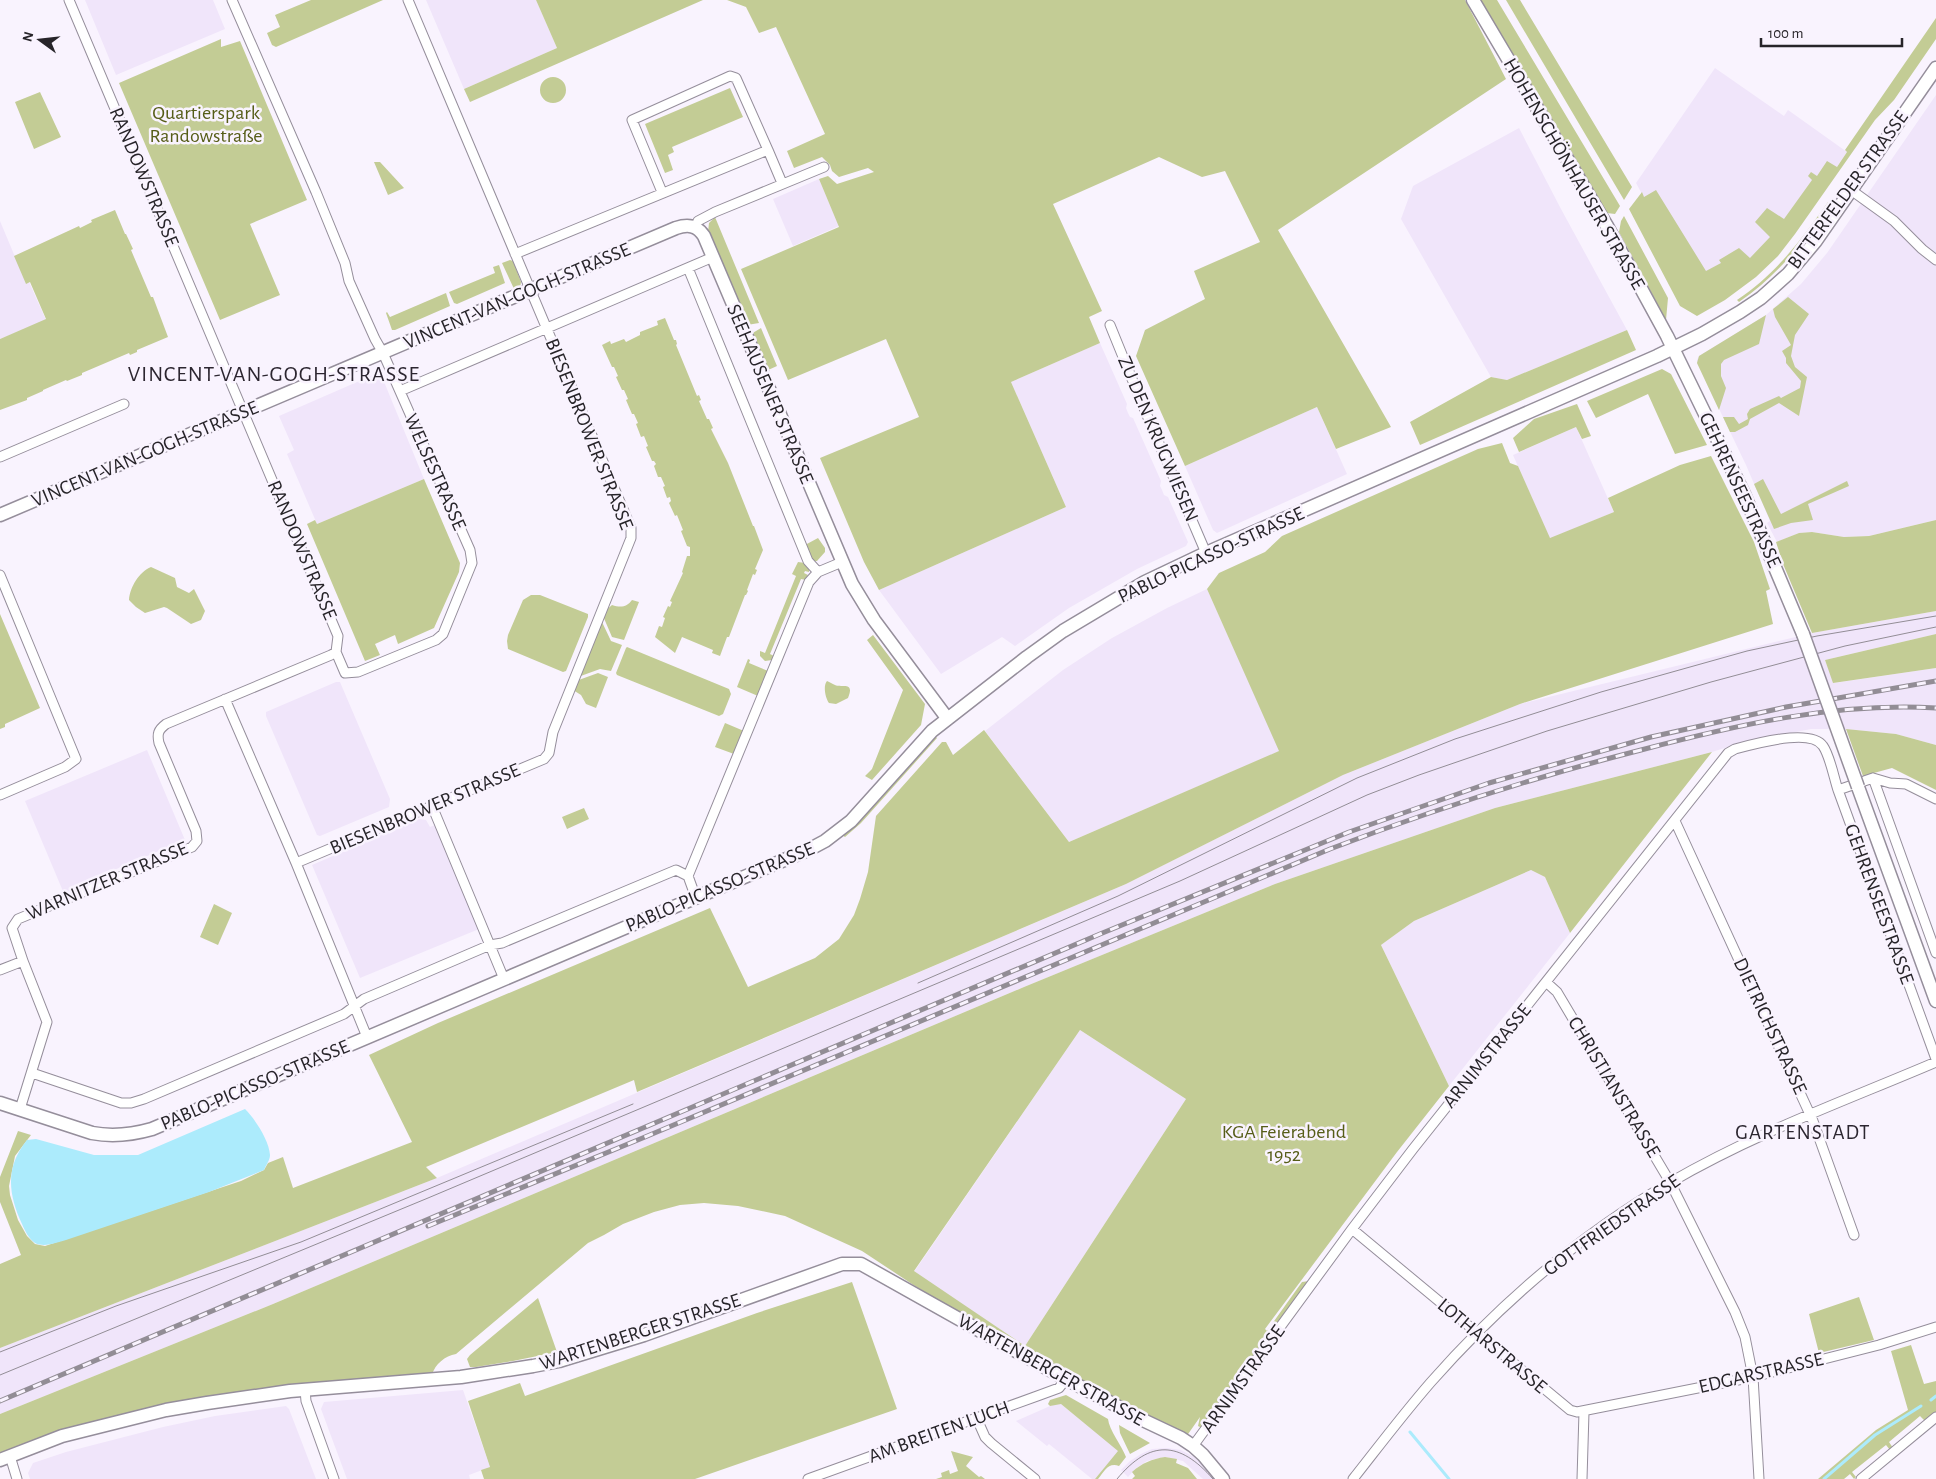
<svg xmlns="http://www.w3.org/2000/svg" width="1936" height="1479" viewBox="0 0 1936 1479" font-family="'Alegreya Sans',sans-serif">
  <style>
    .built { fill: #f0e5fa }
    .green { fill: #c3cc95; fill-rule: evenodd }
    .water { fill: #acebfc }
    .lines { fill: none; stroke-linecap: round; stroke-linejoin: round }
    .stream { stroke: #acebfc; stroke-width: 3 }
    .street-casing { stroke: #958e9b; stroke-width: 11 }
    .secondary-casing { stroke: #958e9b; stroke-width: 15 }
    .street { stroke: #fff; stroke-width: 9 }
    .secondary { stroke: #fff; stroke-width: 12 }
    .tram { stroke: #928d95; stroke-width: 1 }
    .rail-casing { stroke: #928d95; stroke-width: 5 }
    .rail { stroke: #f9f3fe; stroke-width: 3; stroke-dasharray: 9; stroke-linecap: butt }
    .secondary-bridge-casing { stroke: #958e9b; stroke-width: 15; stroke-linecap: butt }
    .secondary-bridge { stroke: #fff; stroke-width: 12 }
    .labels { text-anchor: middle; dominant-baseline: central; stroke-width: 5; stroke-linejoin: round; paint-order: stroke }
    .park-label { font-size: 20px; fill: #565d18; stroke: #f9f3fe }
    .street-label { font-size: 20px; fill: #272429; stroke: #f9f3fe }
    .neighbourhood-label { font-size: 21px; letter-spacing: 1px; fill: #2c2630; stroke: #f9f3fe }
    .quarter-label { font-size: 22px; letter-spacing: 1px; fill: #2c2630; stroke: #f9f3fe }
  </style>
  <rect width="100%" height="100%" fill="#f9f3fe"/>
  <path class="built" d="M85,0H213L225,29L116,75Z
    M426,0H536L557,48L464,89Z
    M1715,68L1784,116L1788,110L1847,152L1792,234L1737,279L1704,277L1654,216L1636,183Z
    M1936,95V520L1869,536L1844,537L1812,532L1799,533L1777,542L1767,523L1770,521L1746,465L1697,363V360L1699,356L1766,315L1801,284L1827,253Z
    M1519,128L1561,209L1627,330L1507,380L1491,377L1401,219L1413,186Z
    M819,179L839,226L793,246L773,199Z
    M0,221L26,283L29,282L46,320L0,339Z
    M1100,343L1127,404L1126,408L1128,413L1130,417L1133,418L1161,481L1160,486L1162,490L1164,495L1168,497L1188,542L1186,546L1137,569L1069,608L1015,646L1002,637L941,674L879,590L1066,507L1011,382Z
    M380,372L424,479L317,524L287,454L294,450L279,416Z
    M1317,407L1347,474L1217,533L1213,530L1185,466Z
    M1576,427L1614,512L1550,539L1513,455Z
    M1207,589L1280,751L1069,842L985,731L1063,670L1112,638L1167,608Z
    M1936,611V634L1825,660L1834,683L1936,668V745L1896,734L1846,729H1811L1740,743L1712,752L1495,808L1275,884L1024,987L273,1304L0,1414V1348L437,1178L1126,884L1343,775L1520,704L1812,633Z
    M336,682H340L390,799L389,807L320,836L317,835L266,716V712Z
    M147,750L185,840L81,884L82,889L65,896L25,801Z
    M419,819L426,820L430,827L435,825L479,929L360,978L312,865Z
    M1531,870L1545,877L1570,933L1449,1086L1381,945L1414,921Z
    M1080,1030L1186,1099L1025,1346L914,1272Z
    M463,1390L490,1467L469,1475L470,1479H347L321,1409L324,1402Z
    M1057,1403L1061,1404L1119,1451L1095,1479H1092L1049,1444L1047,1446L1016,1421Z
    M286,1406L289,1409L316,1479H30L28,1473L33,1463L66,1452L163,1427L215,1416Z
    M1167,1448L1181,1450L1194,1457L1216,1479H1203L1183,1461L1165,1457L1147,1461L1135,1469L1128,1477L1121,1470L1130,1461L1141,1454L1152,1449Z"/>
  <path class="green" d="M311,0H383L276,47L272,45L267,33L280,27L275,15Z
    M536,0H703L470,102L464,89L557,48Z
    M727,0H1465L1506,79L1278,230L1391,427L1336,449L1317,407L1185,466L1136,356L1145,330L1205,299L1194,271L1260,242L1225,171L1202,177L1159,157L1053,204L1102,311L1089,317L1100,343L1011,382L1066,507L879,590L864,562L820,458L919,417L886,339L788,380L741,269L839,227L819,179L828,176L837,184L874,172L868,168L839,177L832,171L830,165L822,157L794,168L787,151L825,134L776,27L759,33L746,7Z
    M1479,0H1497L1620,206L1615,214L1607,213L1587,184Z
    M1506,0H1520L1632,187L1624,200Z
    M1936,18V39L1894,100L1875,120L1795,234L1778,256L1756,277L1725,300L1697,316L1680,306L1629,209L1642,192L1644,197L1656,190L1706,271L1721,263L1719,260L1739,248L1750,258L1770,237L1755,222L1767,208L1784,219L1812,180L1808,176L1811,172L1817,176L1827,161L1837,167L1847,152L1845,150Z
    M221,39V47L240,41L307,200L250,224L280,295L220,320L119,83Z
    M540 90a13 13 0 1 1 26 0a13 13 0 1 1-26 0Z
    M730,88L743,117L672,147L674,152L668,155L673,170L665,173L645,124Z
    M40,92L61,137L34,149L15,102Z
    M374,162H380L404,188L388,195Z
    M1828,202L1831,203C1803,243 1779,274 1739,302L1737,300C1777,273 1801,240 1828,202Z
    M115,210L125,234H126L133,249L131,250L151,297H153L168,337L137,350V352L130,355L129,353L82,373V375L67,381L66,380L43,390V391L27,398V400L0,410V339L46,319L30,282L26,284L14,256L79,226L80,228L92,222L91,220Z
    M1624,216L1668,298L1666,320L1619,232L1621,221Z
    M715,217L759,323L747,325L708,232L709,223Z
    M510,260L513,261L521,282L520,288L515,291L502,263Z
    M499,265L505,283L457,304L454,303L449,292L495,273L493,267Z
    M446,293L450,306L395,330H392L386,313L387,312L390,317Z
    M1788,297L1809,314L1795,335L1791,356L1795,367L1807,377L1799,416L1779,403L1750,419L1748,425L1735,432H1730L1723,417H1734L1739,424L1748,419L1747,414L1750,409L1779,396L1781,398L1800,388L1801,381L1786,363V358L1782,351L1791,345L1775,317L1773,309Z
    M1766,315L1759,344L1724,360L1721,364V376L1726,388L1719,410L1697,363L1699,356Z
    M665,318L674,340H676L677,344L676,345L697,396L699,395L701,400L699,401L707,419H709L713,428L711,429L728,463L753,526H754L763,550L755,569L757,570L755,575L753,574L747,590L748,591L746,595H745L729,637H727L720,656L712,653L713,650L682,637L675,653L655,637L659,626L662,627L665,618L663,617L668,606L670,607L672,602L670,601L683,573L682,572L687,556H690V547L687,546L681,531L683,530L677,515L675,516L669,503L671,501L670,497L667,498L663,487L665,486L661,477H658L654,466L656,464L654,461H652L646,447L648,446L644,436L641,437L636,424L638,423L634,414H632L626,400L628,399L624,390H622L616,377L618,376L614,367H612L602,345L610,341L611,344L624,339L626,342L640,335V332L658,325L657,321Z
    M761,328L777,366L766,371L751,334Z
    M1627,330L1636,350L1420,445L1410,422L1491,377L1507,380Z
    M1662,369L1671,374L1707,445L1675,454L1648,394L1596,418L1587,401Z
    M1577,404L1591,436L1582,439L1576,427L1519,452L1513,438L1534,419Z
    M1502,443L1510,463L1518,466L1550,538L1614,512L1608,498L1680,465L1711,456L1754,542L1770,589L1766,591L1773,624L1520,704L1343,775L1126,884L637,1092L634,1080L426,1167L437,1178L0,1348V1264L21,1255L0,1202V1177L18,1131L31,1135L15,1156L9,1186L10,1195L18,1220L27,1236L35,1244L45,1246L241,1181L264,1170L268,1163L283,1157L293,1188L412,1142L369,1055L438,1023L710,908L748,987L815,958L839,939L854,915L860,899L868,872L876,816L942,742H946L953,755L984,730L1069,842L1279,751L1207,589L1219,573L1265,552L1282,536L1478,449Z
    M424,479L460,563L459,572L434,628L398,644L395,635L375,644L380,655L365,661L307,524L315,520L317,524Z
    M1763,479L1781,514L1847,481L1849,486L1808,504L1813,520L1791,523L1774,529L1754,484Z
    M1936,520V611L1812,633L1783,564L1776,542L1799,533L1812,532L1844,537L1869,536Z
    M818,538L825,548V552L817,561H811L805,545Z
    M798,562L805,563L809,567V572L805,571L804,573L808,575L806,580L801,579L770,654L774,656L772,660L765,661L760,656V651L765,653L796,576L792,574Z
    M151,567L175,578L177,587L189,593L194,589L205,611L201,620L191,624L167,608L164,607L145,613L136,607L129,600C130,587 139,572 151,567Z
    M531,595H540L588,614V617L566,671L563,672L508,649L507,641L508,635L523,600Z
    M632,600L639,602L624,640L612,637L603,616L605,611L612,605C621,608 627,607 632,600Z
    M0,614L40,708L5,724V727L0,729Z
    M602,622L611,641L622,645L611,671L600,669L578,677Z
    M1936,634V668L1833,683L1825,660Z
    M873,635L925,704L921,725L872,780L865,776L872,769L903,690L867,640Z
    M627,647L729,689L731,694L723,714L719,716L617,675L616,673L626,648Z
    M748,659L750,660L749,663L768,671L758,696L737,687Z
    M598,673L608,677L596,708L586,704L581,695L573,690L576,681Z
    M827,681C830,682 832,684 835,685C842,688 855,681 848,698L836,704L829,703C825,698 823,685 827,681Z
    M725,723L744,731L734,754L715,747Z
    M1846,729L1896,734L1936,745V790L1892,768L1863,776Z
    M935,736L937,738L861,823L845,837L842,835Z
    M1712,752L1570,933L1545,877L1531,870L1414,921L1381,945L1449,1086L1397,1152L1265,1329L1267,1331L1302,1282L1309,1281L1202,1428L1198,1426L1200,1417L1186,1437L1009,1343L915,1286L862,1251L785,1216L738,1206L704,1203L680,1205L654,1212L623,1224L604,1235L588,1243L456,1354C445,1356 435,1364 432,1375L300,1385L0,1455V1414L273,1304L1024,987L1275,884L1495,808ZM1080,1030L1186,1099L1025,1346L914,1271Z
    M584,808L589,819L567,829L562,817Z
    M214,904L232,913L218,945L200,937Z
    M852,1282L897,1409L695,1479H484L481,1470L490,1467L468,1401L520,1383L525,1396L757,1313Z
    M1859,1297L1874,1340L1819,1353L1809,1314Z
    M538,1298L557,1352L513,1361L476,1367H470L467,1359L470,1355Z
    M1911,1345L1924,1384L1936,1381V1412L1925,1421L1920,1416L1889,1442L1893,1448L1890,1450L1886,1445L1852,1472L1856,1477L1854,1479L1850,1474L1844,1479H1818L1876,1430L1908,1410L1891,1351Z
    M1066,1395L1108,1419C1109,1430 1122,1446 1126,1457L1119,1466C1108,1462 1104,1472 1098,1479H1095L1118,1451L1061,1404L1050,1406L1048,1404L1050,1400Z
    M1119,1425L1150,1443L1130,1454L1120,1433Z
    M951,1451L973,1457L966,1466L979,1477L981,1476L985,1479H936L942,1477L941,1473L949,1470L950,1474L958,1471Z
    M1165,1457L1177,1459L1176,1463L1188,1468L1197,1479H1132L1135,1476L1132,1472C1142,1463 1152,1459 1165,1457Z"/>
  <path class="water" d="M245,1109C255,1119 269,1140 270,1155C270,1160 266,1165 264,1170L209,1192L66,1240C57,1242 45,1248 35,1243C29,1239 25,1231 22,1224C8,1194 5,1167 27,1140L36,1139L94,1155H138Z"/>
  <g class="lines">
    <path class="stream" d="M1931,1400L1936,1396
      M1410,1432L1449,1479
      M1824,1479L1875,1435L1921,1406"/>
    <g class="street-casing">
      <path id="street" d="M232,0L316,192L345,263L349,281L375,339L383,353L470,550L472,563L443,634L436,640L358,672L345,673L336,652
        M1851,190L1894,221L1922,249L1936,260
        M662,192L632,120L730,76L736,78L768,150
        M696,227L698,221L715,212L824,167
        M515,254L768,150L782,183
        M688,268L808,561L818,572
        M1110,325L1143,406L1206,553
        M400,391L713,257
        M0,457L124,404
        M0,575L76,759L65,767L0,795
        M225,699L296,863L367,1037
        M1873,778L1936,953
        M1838,790L1873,778L1890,783L1906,784L1936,799
        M432,806L504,979
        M1675,821L1813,1121L1854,1235
        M296,863L544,759L549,753L553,732L631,538V528L408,0
        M696,898L688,876L809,582L818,572L842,562
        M23,961L12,928L18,919L192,847L197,841L196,831L159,743C157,734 158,730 166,724L331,655L336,652L338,636L69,0
        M0,970L23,961L47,1022L20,1109
        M1546,982L1557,992L1670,1182L1735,1312L1745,1337L1753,1377L1759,1479
        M32,1073L121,1103H131L144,1099L344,1014L364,999L490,945L502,943L676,870L688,876
        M1352,1229L1570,1410L1577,1412L1753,1377L1879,1345L1936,1327
        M305,1390L306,1401L334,1479
        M977,1419L985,1437L991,1443L1035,1479
        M1193,1446L1352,1229L1413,1149L1728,753L1735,749C1753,744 1811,728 1823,746C1830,756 1834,778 1838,790L1936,1059
        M10,1456L17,1479
        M808,1479L1040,1395L1059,1388L1066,1379
        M1353,1479C1379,1446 1404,1413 1431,1382C1500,1304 1581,1234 1671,1182C1755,1133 1847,1100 1936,1062
        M1582,1479L1584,1412
        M1861,1479L1936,1417"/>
    </g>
    <g class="secondary-casing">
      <path id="secondary" d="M1473,0L1607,226L1667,336L1744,494L1803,634
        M0,515L676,228C688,224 697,225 704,236L852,584L874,620L947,718
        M1858,787L1936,1001
        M0,1103L92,1133C113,1137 131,1135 152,1129L810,849L825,841L851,821L932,731L1027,657L1063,631L1145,582L1206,553L1657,356L1702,334L1740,312L1761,298L1788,274L1815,242L1936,68
        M0,1460L62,1436L166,1410L207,1403L290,1391L461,1377L533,1366L559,1361L644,1335L842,1264H861L1066,1379L1145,1421L1181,1438L1193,1446L1203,1455L1223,1479"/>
    </g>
    <use href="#street" class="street"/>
    <use href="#secondary" class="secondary"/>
    <path class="tram" d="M918,983L1118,896L1357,778L1455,739L1601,692L1747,651L1817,636L1936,616
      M0,1352L116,1306L301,1242L633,1104
      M0,1375L428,1198L1180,881L1367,795L1419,775L1547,731L1711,682L1845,646L1936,627
      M1117,1479C1150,1439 1180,1441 1213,1479"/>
    <g class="rail-casing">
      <path id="rail" d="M428,1226L645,1137L1330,849C1432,810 1535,777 1641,750C1737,725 1836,702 1936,708
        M0,1401L1100,934L1349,832L1489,783L1651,737L1786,707L1936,681"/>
    </g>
    <use href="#rail" class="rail"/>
    <g class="secondary-bridge-casing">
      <path id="secondary-bridge" d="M1803,634L1858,787"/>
    </g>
    <use href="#secondary-bridge" class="secondary-bridge"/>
  </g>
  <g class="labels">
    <g class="park-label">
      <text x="206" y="113">Quartierspark<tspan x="206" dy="23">Randowstraße</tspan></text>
      <text x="1284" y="1132">KGA Feierabend<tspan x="1284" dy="23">1952</tspan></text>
    </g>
    <g class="street-label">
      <text transform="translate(1574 174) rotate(60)">HOHENSCHÖNHAUSER STRASSE</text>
      <text transform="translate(144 177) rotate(67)">RANDOWSTRASSE</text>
      <text transform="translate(1848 190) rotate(-54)">BITTERFELDER STRASSE</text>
      <text transform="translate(517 296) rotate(-23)">VINCENT-VAN-GOGH-STRASSE</text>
      <text transform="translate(770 394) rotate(67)">SEEHAUSENER STRASSE</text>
      <text transform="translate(589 434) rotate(68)">BIESENBROWER STRASSE</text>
      <text transform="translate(1158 439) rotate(67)">ZU DEN KRUGWIESEN</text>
      <text transform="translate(145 454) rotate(-23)">VINCENT-VAN-GOGH-STRASSE</text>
      <text transform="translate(435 472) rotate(66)">WELSESTRASSE</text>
      <text transform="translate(1740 490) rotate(65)">GEHRENSEESTRASSE</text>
      <text transform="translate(302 550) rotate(67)">RANDOWSTRASSE</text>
      <text transform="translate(1211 555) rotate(-25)">PABLO-PICASSO-STRASSE</text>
      <text transform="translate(425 809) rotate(-23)">BIESENBROWER STRASSE</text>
      <text transform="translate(107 881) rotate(-23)">WARNITZER STRASSE</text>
      <text transform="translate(720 887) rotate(-23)">PABLO-PICASSO-STRASSE</text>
      <text transform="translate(1879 904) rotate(70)">GEHRENSEESTRASSE</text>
      <text transform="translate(1770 1026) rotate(65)">DIETRICHSTRASSE</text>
      <text transform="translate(1487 1056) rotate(-51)">ARNIMSTRASSE</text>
      <text transform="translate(255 1085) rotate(-23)">PABLO-PICASSO-STRASSE</text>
      <text transform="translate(1614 1087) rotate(59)">CHRISTIANSTRASSE</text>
      <text transform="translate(1612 1225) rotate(-35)">GOTTFRIEDSTRASSE</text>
      <text transform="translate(640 1332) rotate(-18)">WARTENBERGER STRASSE</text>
      <text transform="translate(1492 1346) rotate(40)">LOTHARSTRASSE</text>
      <text transform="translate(1051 1370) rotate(29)">WARTENBERGER STRASSE</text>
      <text transform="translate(1761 1373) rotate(-13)">EDGARSTRASSE</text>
      <text transform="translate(1243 1379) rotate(-54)">ARNIMSTRASSE</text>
      <text transform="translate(939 1432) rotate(-20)">AM BREITEN LUCH</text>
    </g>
    <g class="neighbourhood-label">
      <text x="1803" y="1132">GARTENSTADT</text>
    </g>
    <g class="quarter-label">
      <text x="274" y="374">VINCENT-VAN-GOGH-STRASSE</text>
    </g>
  </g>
  <g transform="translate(40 40) rotate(285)" stroke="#f9f3fe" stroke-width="4" paint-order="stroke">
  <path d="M0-4L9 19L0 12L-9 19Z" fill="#272429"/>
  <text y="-8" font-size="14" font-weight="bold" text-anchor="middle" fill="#272429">N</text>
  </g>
  <path d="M1761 38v8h141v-8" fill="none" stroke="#272429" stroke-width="2.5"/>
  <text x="1768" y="38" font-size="15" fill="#272429" stroke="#f9f3fe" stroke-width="4" paint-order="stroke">100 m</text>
</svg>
